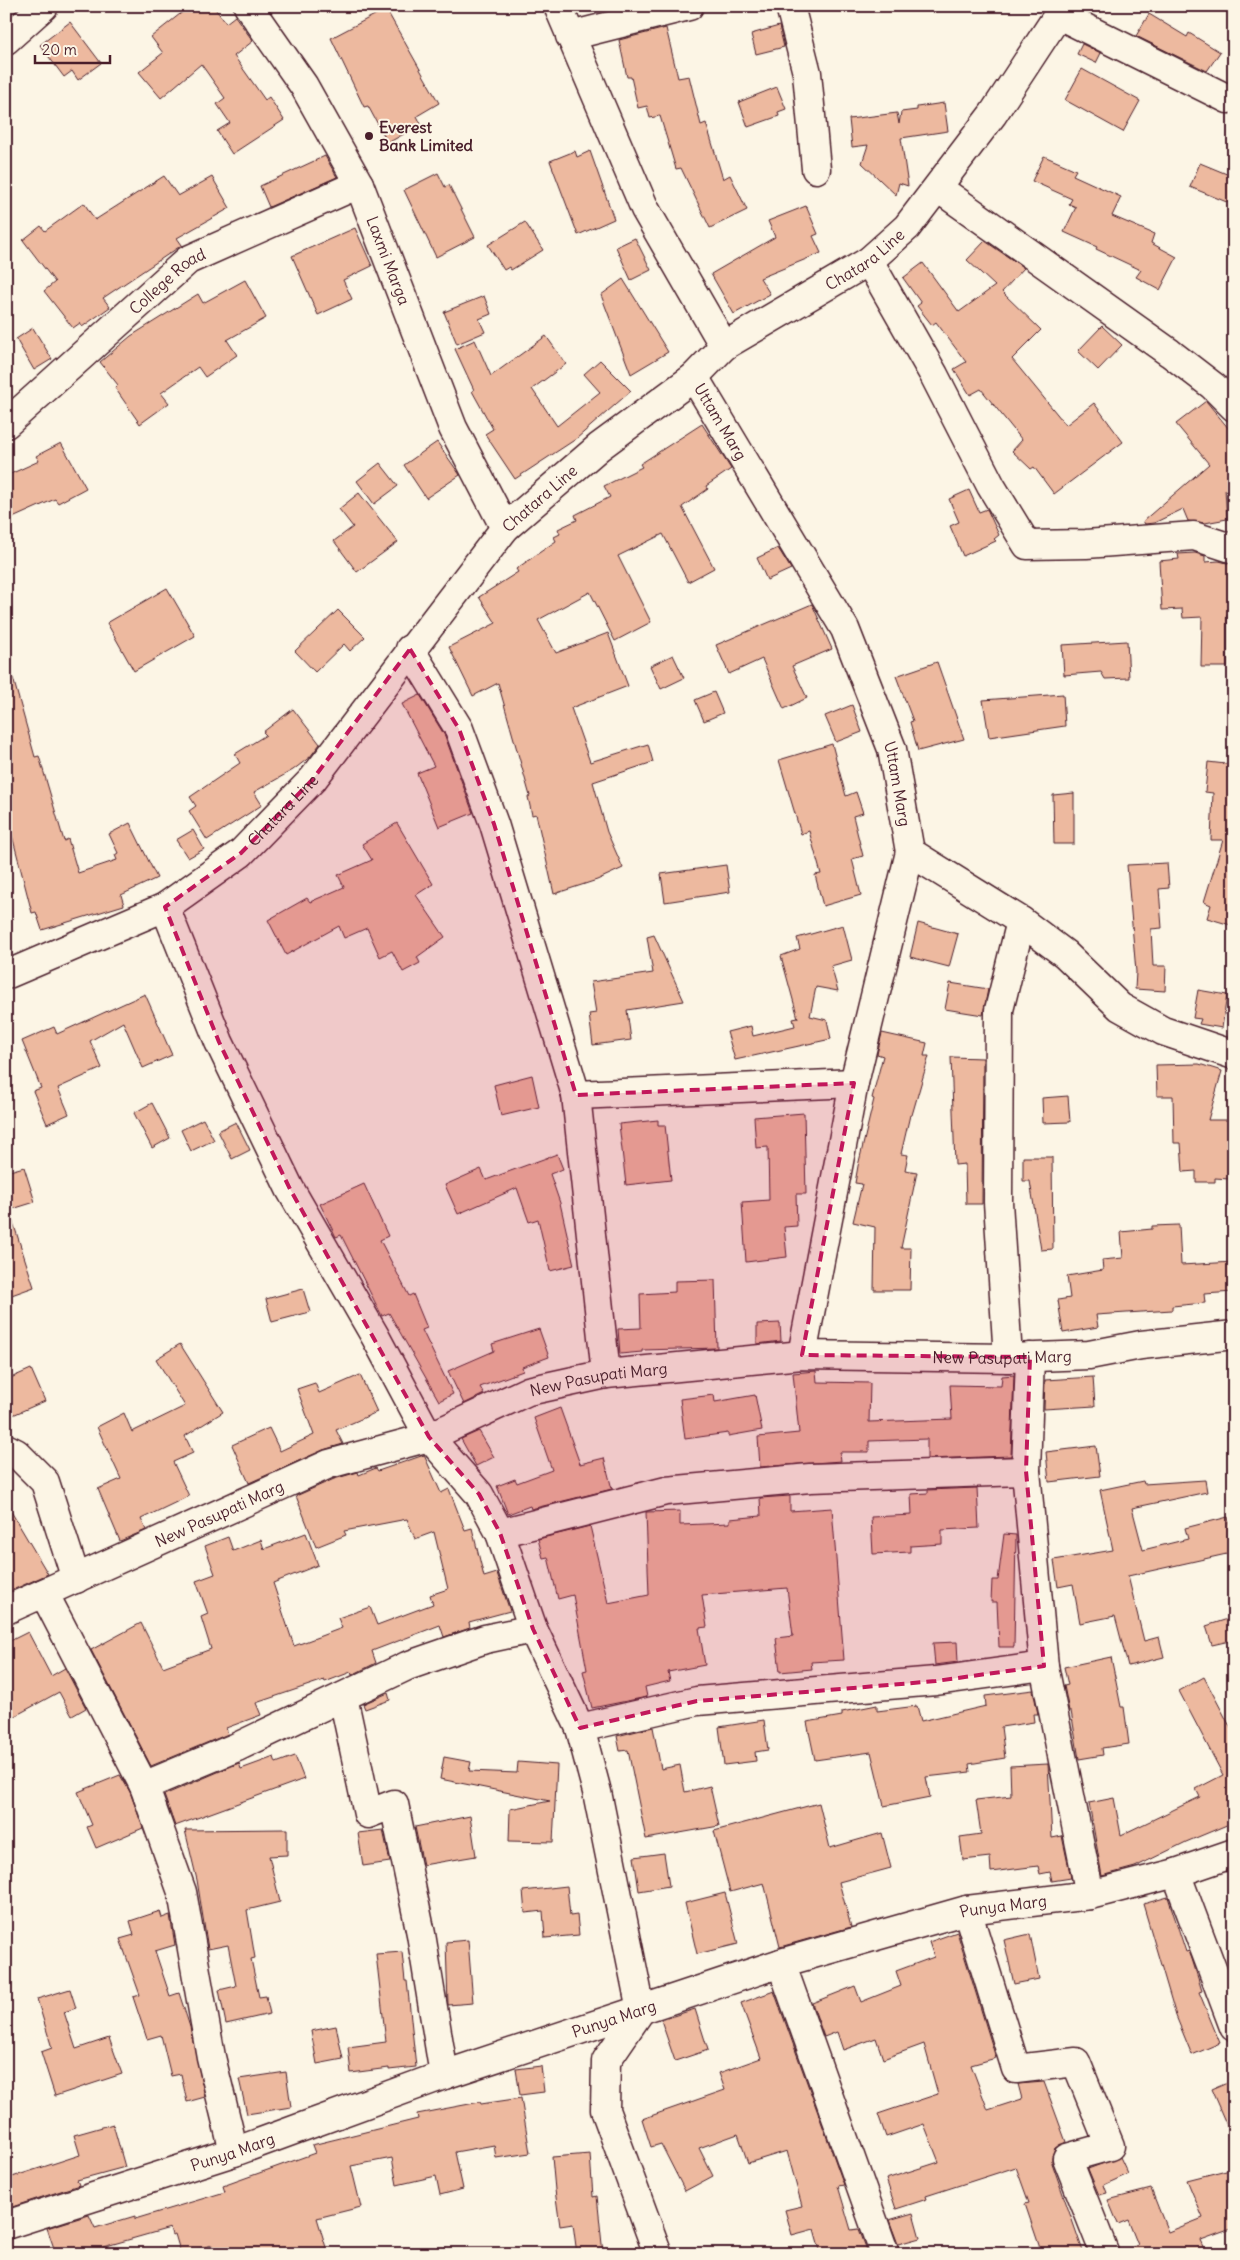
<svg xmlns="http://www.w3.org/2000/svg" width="1240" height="2260" viewBox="0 0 1240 2260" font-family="Delius,sans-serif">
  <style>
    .building { fill: #edb99f; stroke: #4a1f2b }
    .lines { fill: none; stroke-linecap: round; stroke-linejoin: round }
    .minor-casing { stroke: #4a1f2b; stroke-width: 31 }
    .minor { stroke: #fcf5e5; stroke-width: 28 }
    .marked { fill: #c2185b; fill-opacity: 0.2; stroke: #c2185b; stroke-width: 4; stroke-dasharray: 10 6; stroke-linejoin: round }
    .poi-dot { fill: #4a1f2b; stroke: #fcf5e5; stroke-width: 2 }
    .labels { text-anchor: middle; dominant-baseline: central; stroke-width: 4; stroke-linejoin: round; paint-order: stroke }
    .poi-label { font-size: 16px; font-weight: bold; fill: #4a1f2b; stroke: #fcf5e5; text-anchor: start }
    .street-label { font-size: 16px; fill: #4a1f2b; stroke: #fcf5e5 }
  </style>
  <rect width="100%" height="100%" fill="#fcf5e5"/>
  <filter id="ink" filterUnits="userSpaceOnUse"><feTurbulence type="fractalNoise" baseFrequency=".02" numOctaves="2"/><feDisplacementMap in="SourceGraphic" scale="10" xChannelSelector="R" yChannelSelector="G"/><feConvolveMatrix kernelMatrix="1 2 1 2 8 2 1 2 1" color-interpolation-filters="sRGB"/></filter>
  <g filter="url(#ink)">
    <path class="building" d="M190,6H213L226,23L235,16L253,41L234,56L265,100L269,97L284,120L232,154L217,131L230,123L217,104L225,98L201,64L161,98L139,72L163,53L151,37Z
      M386,9L439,103L417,116L421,124L388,143L368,106L364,107L331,38Z
      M1149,14L1187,37L1189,33L1220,52L1207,71L1136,36Z
      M70,22L101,63L78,80L72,71L64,77L40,45Z
      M779,26L784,47L756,54L751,34Z
      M666,28L678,78L689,76L701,125L706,123L723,179L730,175L747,210L710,228L681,168L676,169L660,116L650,118L647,106L638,108L631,77H627L619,40Z
      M1082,44L1101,53L1096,63L1077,54Z
      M1082,69L1140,101L1123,132L1065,100Z
      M777,87L786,109L778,112L779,116L748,127L739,102Z
      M944,103L948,131L901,138L908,186L899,183L896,195L862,163L868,145L852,147L849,119L897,113L899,124L901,112L917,110V107Z
      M575,151L577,157L590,151L614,219L578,235L550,161Z
      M325,156L337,177L269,207L260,186Z
      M1044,156L1076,170L1073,175L1121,197L1112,216L1154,234L1151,243L1177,257L1160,290L1136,277L1141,270L1096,249L1097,247L1064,232L1076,207L1069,204L1072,199L1032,181Z
      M1200,163L1234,177V205L1190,187Z
      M438,173L445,187L449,185L475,237L436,257L404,190Z
      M164,176L178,196L212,177L230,208L177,238L182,245L103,298L110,307L82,327L80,323L73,328L44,291L55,282L23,240L41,226L45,231L84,203L95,220Z
      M806,206L818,234L813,236L821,253L760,278L770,294L734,314L711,274L775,237L768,221Z
      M525,222L543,250L511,270L509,267L504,270L488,245Z
      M355,228L372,266L343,280L352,299L318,315L292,256Z
      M635,238L651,270L631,280L616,247Z
      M985,241L1024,268L1002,292L1041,330L1012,359L1066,425L1094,403L1123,442L1054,494L1034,467L1031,469L1012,451L1022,440L981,389L970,395L954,369L966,362L936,322L932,325L917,306L921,303L903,278L923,263L959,312L995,286L967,260Z
      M623,279L668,352L631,374L601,295Z
      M245,280L266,318L227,340L237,355L205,377L198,367L161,393L169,403L140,424L115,388L118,385L100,362L131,336L198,294L203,303Z
      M484,296L491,314L479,319L485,332L457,344L444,312Z
      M1102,326L1122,345L1098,370L1078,351Z
      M33,328L52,359L34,370L16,339Z
      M546,336L566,364L532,389L557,426L600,392L584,374L600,360L631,391L576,439L515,479L485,434L493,429L472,391L474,390L455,349L475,340L491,376Z
      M1206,401L1234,435V500L1225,489L1227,519L1205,523L1188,521L1183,509L1154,523L1145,524L1143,521L1209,464L1176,424Z
      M702,424L731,469L706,486L708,489L682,507L714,568L688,582L663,534L618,556L651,622L615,641L590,592L538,620L556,653L608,633L628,686L571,708L590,762L648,744L653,762L593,782L607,832L623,868L597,880L554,894L536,814L532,815L528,797L530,796L498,683L473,696L449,647L496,623L479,597L518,572L516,569L556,541L554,537L560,534L558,529L577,520L575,515L610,497L604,486L642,467L640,464Z
      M437,442L460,475L426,498L404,465Z
      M61,443L86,488L58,503L55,499L6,521V476L39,461L36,456Z
      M380,463L398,486L374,504L357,481Z
      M969,490L979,512L987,509L999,535L994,539L996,541L963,556L950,526L959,522L949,499Z
      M359,493L398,542L357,572L334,541L353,527L339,509Z
      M778,548L791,569L767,580L757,558Z
      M1195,553L1205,556V562L1219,561L1231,564L1234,614H1227V667H1201L1202,617L1183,618L1182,609L1162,610L1159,561L1179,559L1178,554Z
      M167,588L195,636L134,671L107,623Z
      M812,604L832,649L792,666L807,698L784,709L762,659L729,674L716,645Z
      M338,610L365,637L350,651L344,644L315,672L295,651Z
      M1127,641L1129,678L1105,679L1101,672L1064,675L1062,645Z
      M673,655L684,678L661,689L650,666Z
      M937,662L964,739L918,751L910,722L913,721L896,676Z
      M6,678H13L35,757L39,756L64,841L68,839L78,873L117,860L115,855L118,853L109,834L130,823L157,878L121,895L124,905L42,930L36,912L32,913L6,812Z
      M714,692L723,713L704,721L695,700Z
      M1063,694L1065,726L989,737L983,700Z
      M420,695L445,736L473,813L439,827L417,773L434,766L402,704Z
      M852,705L862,732L836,742L825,716Z
      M293,709L320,744L310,757L293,770L254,792L262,805L207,840L189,811L196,806L190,797L240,763L235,754L266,735L263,732Z
      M832,744L846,796L856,792L863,813L853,816L863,856L852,859L861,895L823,906L815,875L821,874L809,831L801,834L779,760Z
      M1208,762L1234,765V926L1207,918L1211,905L1204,902L1223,840H1211L1213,793L1205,792Z
      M1074,793V844H1054L1053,795Z
      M397,823L433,884L416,895L445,937L417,957L420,963L403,972L392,951L380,957L367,928L344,938L339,926L286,955L268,920L307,898L310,902L344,887L338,875L372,860L362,844Z
      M193,830L204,849L188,858L176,840Z
      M1167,863L1169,888L1159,889L1162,928L1151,929L1153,966H1166L1165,991L1135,989L1136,972L1127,865Z
      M726,865L730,892L665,902L661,874Z
      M918,923L958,934L949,967L910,957Z
      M843,925L852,960L831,966L838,991L816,987L810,1016L827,1020L831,1039L735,1060L727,1032L751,1026L753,1036L795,1026L793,1019L798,1018L781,956L800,949L797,938Z
      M654,935L684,1001L627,1010L631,1040L593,1045L589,1014L596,1013L591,982L653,973L647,937Z
      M950,983L988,989L983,1015L945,1009Z
      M1198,990L1227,995L1222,1028L1199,1024L1201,1019L1193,1018Z
      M145,994L172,1055L143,1068L123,1022L90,1041L102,1068L58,1088L69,1114L47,1124L33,1091L41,1088L22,1041L54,1027L57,1034Z
      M882,1033L927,1043L924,1056H929L912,1115H910L901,1154L908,1155L905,1170L917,1172L901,1248H911L910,1290H874L875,1227L853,1222L862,1184L855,1183L858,1166L874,1099L872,1098L883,1056L877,1054Z
      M951,1057L983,1058L982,1204H966L965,1164L955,1165Z
      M1199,1064L1222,1071L1208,1120H1229V1179L1215,1178V1182H1196V1171L1183,1172L1181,1143H1174L1173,1096H1157L1156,1065Z
      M532,1075L539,1107L501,1116L494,1085Z
      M1068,1096L1070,1122L1043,1123L1042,1098Z
      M152,1103L170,1138L152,1148L134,1113Z
      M804,1113L806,1194H796L797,1226L784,1227L787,1257L746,1262L742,1202L769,1200L768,1147L756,1148L754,1117Z
      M203,1119L214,1140L191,1151L181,1130Z
      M658,1120V1125H665L671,1180L626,1185L619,1124Z
      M236,1122L250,1150L232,1159L218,1131Z
      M557,1154L563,1169L550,1174L560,1203L574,1265L550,1271L538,1219L529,1222L517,1188L458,1214L445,1185L481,1169L486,1180Z
      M1023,1157H1052L1053,1249L1041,1250L1030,1181H1023Z
      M24,1167L35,1202L6,1211V1172Z
      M364,1184L388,1236L380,1240L409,1296L413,1294L427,1328L422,1330L453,1394L439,1401L389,1313L382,1316L341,1235L336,1237L320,1204Z
      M10,1213L34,1287L6,1297V1214Z
      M1179,1225L1181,1265L1234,1262V1292L1204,1294L1205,1303L1172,1306V1310L1096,1315L1098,1327L1063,1333L1058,1300L1070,1298L1067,1276L1103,1270L1102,1260L1123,1258L1121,1232L1152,1229V1226Z
      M715,1280L717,1348L642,1350V1352L620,1354L618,1329L641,1328L640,1294L675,1292V1281Z
      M303,1289L310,1312L272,1322L266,1299Z
      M780,1323L781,1341L757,1344V1324Z
      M539,1329L549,1357L522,1367L523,1371L480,1387L484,1394L464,1404L448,1371L494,1351L492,1344Z
      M180,1344L223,1412L185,1436L193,1453L173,1462L189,1496L141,1519L146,1530L120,1541L98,1489L121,1479L97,1427L124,1413L132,1432L185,1406L156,1359Z
      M31,1369L45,1401L6,1418V1380Z
      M816,1371L817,1382L870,1383L869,1422L952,1419L950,1385L1001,1386L1002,1376L1014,1375L1011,1456L927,1459V1439L869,1441V1452H840L841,1461L760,1467L758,1437L799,1433L793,1373Z
      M360,1375L377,1412L336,1430L343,1444L323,1450L249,1483L232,1445L269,1428L280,1451L314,1435L297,1389L315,1383L319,1393Z
      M1093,1377L1095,1406L1044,1409L1045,1380Z
      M714,1395L715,1402L755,1395L762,1430L728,1436V1433L685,1439L680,1399Z
      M560,1408L580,1464L604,1458L612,1489L531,1509L530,1506L508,1514L497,1486L515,1479L517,1483L552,1470L534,1418Z
      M479,1431L494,1457L476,1466L461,1439Z
      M1096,1446L1100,1476L1049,1482L1046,1452Z
      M424,1455L441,1493L449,1489L465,1530L472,1528L484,1577L497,1573L510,1611L469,1622L470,1628L444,1637L440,1625L372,1651L376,1663L352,1675L351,1672L325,1682L324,1680L256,1703L261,1715L226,1728L228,1734L151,1766L91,1650L141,1623L163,1667L211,1649L201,1617L208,1614L196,1581L215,1574L205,1546L228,1537L233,1551L261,1540L264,1549L306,1533L318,1565L273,1583L294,1646L342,1628L338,1618L370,1607L377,1625L433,1604L430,1595L448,1589L434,1532L415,1539L407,1519L344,1531L346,1535L316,1547L296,1496L334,1479L358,1472L359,1475L376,1468L378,1471Z
      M1205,1480L1207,1492L1132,1508L1143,1550L1188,1539L1185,1528L1228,1517L1233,1542L1229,1543L1231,1553L1128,1576L1144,1641L1159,1637L1164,1657L1128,1666L1115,1616L1080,1623L1073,1584L1058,1587L1054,1560L1113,1550L1100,1490L1143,1481L1144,1484Z
      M977,1488L979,1528L942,1530V1544L910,1546V1552L873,1554L871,1517L912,1515L911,1494L928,1493V1490Z
      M790,1496V1511L832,1508L844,1660L811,1662L812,1669L780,1672L776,1638L793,1636L787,1588L702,1595L707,1627L699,1628L705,1665L668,1672L670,1681L645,1687L647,1697L592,1708L583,1671L587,1670L573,1595L558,1599L548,1557L543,1558L538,1539L590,1526L608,1603L649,1595L646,1512L680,1511V1525L730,1523V1519L761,1516L760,1498Z
      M6,1503L48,1574L6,1593Z
      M1004,1534L1016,1535L1014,1647H999L997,1602H991L992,1580H998Z
      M1234,1617V1640L1212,1645L1206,1626Z
      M28,1632L51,1676L65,1668L86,1708L72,1716L59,1692L13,1717L6,1703V1643Z
      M957,1642L958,1662L935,1665L933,1643Z
      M1111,1657L1121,1707H1124L1129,1744L1102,1748L1103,1755L1079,1759L1071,1711H1069L1064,1686L1068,1685L1064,1667Z
      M1204,1677L1234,1734V1822L1186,1842L1135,1867L1102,1876L1089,1803L1114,1798L1121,1835L1200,1797L1196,1789L1223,1775L1179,1691Z
      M1033,1690L1038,1714H1033L1034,1722L1001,1727L1005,1758L969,1764L970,1772L926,1777L930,1797L884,1806L871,1752L815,1760L807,1722L842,1716V1712L877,1705V1711L917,1706L921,1721L986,1706L985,1696Z
      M388,1693L390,1700L365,1709L363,1704Z
      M764,1720L768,1750L755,1752L756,1761L724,1765L719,1727Z
      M653,1727L661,1769L680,1765L685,1792L710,1786L719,1826L646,1839L628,1750L620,1751L617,1736Z
      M295,1756L304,1779L175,1826L164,1795L239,1763L241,1769L274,1757L276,1763Z
      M444,1757L471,1762L469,1771L517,1773L518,1762L557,1765L553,1842L509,1841L510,1809L550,1801L440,1779Z
      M1048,1764L1052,1838L1062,1836L1071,1878L1052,1881L1050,1872L1040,1874L1038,1866L991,1872L990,1857L963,1860L960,1837L981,1834L976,1800L1011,1796L1010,1766Z
      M120,1775L130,1792L143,1828L96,1848L87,1827L92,1825L78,1792Z
      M819,1803L830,1848L882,1833L891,1868L839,1882L851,1927L780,1947L764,1883L730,1892L714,1831Z
      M470,1816L476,1856L423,1865L415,1827Z
      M287,1829V1855L269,1856L280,1902L247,1910L255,1958L251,1959L259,1997L266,1996L270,2014L226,2024L219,1990L236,1986L228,1945L208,1949L197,1880L185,1830Z
      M383,1830L390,1862L363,1866L358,1833Z
      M664,1853L669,1886L639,1891L634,1857Z
      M567,1886L570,1916L577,1915L579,1935L545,1938L543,1911L525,1913L523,1891Z
      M725,1893L738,1944L697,1954L685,1903Z
      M1168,1897L1186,1952L1189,1951L1192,1959L1202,1991L1199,1992L1220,2043L1192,2055L1176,2016L1143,1904Z
      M160,1911L162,1918L170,1915L175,1945L155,1951L170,1996L179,1993L190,2027L205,2097L187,2102L181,2074L171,2076L161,2035L147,2039L133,1997L140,1995L120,1939L134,1935L130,1921Z
      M957,1932L996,2058L971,2065L988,2110L1022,2099L1018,2084L1044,2082L1066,2142L1055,2148L1052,2156V2163L1084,2254H1042L1025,2204L1029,2203L1016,2167L926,2196L927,2199L896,2209L886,2179L939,2162L924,2124L886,2137L878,2114L938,2094L924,2044L883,2059L876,2038L843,2050L837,2032L824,2037L812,2003L855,1986L861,2002L901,1986L896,1971L934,1957L929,1942Z
      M1030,1934L1039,1979L1014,1984L1004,1940Z
      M468,1940L473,2003L448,2005L446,1942Z
      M402,1952L405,1981H407L416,2067L389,2070V2068L351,2073L348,2047L386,2042L376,1954Z
      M70,1989L76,2008L64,2012L76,2049L109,2038L122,2074L55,2096L41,2052L52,2048L37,1999Z
      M774,1991L844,2185L838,2186L851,2230L859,2229L868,2253L821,2254L814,2229L792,2235L785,2210L802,2206L787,2151L748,2163L738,2134L699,2148L713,2176L685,2191L661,2144L651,2147L642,2119L725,2090L719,2073L761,2058L741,2003Z
      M695,2009L708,2050L675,2061L661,2020Z
      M336,2026L343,2059L317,2064L311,2031Z
      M541,2066L544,2092L520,2095L516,2069Z
      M286,2072L291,2107L247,2114L239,2079Z
      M1234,2079V2142L1211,2089Z
      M521,2098L530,2153L496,2158L494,2145L455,2152L463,2189L440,2195L436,2176L397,2185L392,2158L351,2166L361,2207L317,2218L328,2254H215L212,2245L181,2254L175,2234L172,2235L170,2228L103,2247L105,2254H56L47,2228L89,2215L95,2228L135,2216V2219L225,2192L223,2186L315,2153L312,2145L418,2119L417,2114L480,2102L481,2104Z
      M113,2124L125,2167L77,2180L79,2185L6,2209V2179L80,2155L74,2135Z
      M590,2154L593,2197L597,2196L603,2254H577L573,2224L560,2226L555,2190L552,2157Z
      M1120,2157L1128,2174L1104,2185L1107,2193L1099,2195L1088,2169Z
      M1230,2169L1234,2184V2228L1201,2240L1205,2249L1192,2254H1120L1138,2245L1128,2220L1118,2224L1108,2200L1151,2189L1168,2232L1203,2218L1187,2180Z
      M913,2213L920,2238L898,2244L889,2220Z"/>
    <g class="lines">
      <g class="minor-casing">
        <g id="minor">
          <path id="s1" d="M248,6L304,86L359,184L453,428L505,528"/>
          <path d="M558,6L645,209L724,346"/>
          <path d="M790,6L807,73L816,169"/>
          <path d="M1059,15L1228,99"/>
          <path d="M570,36L689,6"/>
          <path d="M6,40L44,6"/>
          <path d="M938,188L1170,353L1213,386L1234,407"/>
          <path d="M869,261L934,375L991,486L1027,545L1086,544L1194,536L1234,549"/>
          <path id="s2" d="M694,377L845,629L892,749L910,852L1021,921L1065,954L1120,1007L1163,1031L1234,1055"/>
          <path id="s3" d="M6,424L188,260L359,184"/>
          <path d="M410,649L459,729L494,824L576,1095L606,1374"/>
          <path d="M165,907L219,1042L290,1189L375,1336L429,1437L479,1494L500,1533L533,1629L580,1728L597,1792L641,2010L606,2061L605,2110L658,2254"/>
          <path id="s4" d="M6,975L165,907L241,853L313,779L505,528L599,447L694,377L724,346L869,261L907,227L993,114L1064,6"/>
          <path d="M576,1095L854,1083"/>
          <path d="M802,1355L854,1083L910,852"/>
          <path d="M1030,1357L1026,1471L1044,1666L1090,1895"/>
          <path d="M1008,1358L998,1202L999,1010L1021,921"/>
          <path d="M6,1448L16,1453L45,1482L76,1579"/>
          <path d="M500,1533L666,1491L810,1478L1026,1471"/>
          <path d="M44,1593L144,1786L182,1892L211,2057L234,2152"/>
          <path id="s5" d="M6,1610L329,1464L429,1437L528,1391L606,1374L802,1355L1008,1358L1089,1355L1141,1345L1234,1335"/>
          <path d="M343,1697L368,1814L394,1804L421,1934L444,2075"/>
          <path d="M580,1728L697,1701L936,1681L1044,1666"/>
          <path d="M144,1786L237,1747L407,1666L485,1639L533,1629"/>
          <path d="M1176,1873L1234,2027"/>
          <path d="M967,1910L1016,2069L1076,2062L1110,2146L1067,2158L1105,2254"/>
          <path d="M781,1963L885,2254"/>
          <path id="s6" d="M6,2225L234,2152L444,2075L781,1963L967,1910L1090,1895L1176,1873L1234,1853"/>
        </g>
      </g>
      <use href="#minor" class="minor"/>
    </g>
  </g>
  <path class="marked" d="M410,649L459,729L494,824L576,1095L854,1083L802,1355L1030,1357L1026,1471L1044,1666L936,1681L697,1701L580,1728L533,1629L500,1533L479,1494L429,1437L290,1189L219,1042L165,907L241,853L313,779Z"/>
  <circle class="poi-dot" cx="369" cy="136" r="5"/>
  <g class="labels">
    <g class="poi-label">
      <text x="379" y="127">Everest<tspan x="379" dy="18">Bank Limited</tspan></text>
    </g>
    <g class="street-label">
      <text stroke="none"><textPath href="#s4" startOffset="1136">Chatara Line</textPath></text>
      <text stroke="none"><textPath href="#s1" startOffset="292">Laxmi Marga</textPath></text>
      <text stroke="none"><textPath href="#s3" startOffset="216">College Road</textPath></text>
      <text stroke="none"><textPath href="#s2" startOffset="52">Uttam Marg</textPath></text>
      <text stroke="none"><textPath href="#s4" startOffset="731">Chatara Line</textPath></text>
      <text stroke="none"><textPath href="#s2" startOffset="458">Uttam Marg</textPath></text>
      <text stroke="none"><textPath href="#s4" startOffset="326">Chatara Line</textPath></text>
      <text stroke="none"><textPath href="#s5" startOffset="1044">New Pasupati Marg</textPath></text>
      <text stroke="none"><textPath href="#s5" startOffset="639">New Pasupati Marg</textPath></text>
      <text stroke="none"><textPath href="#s5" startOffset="234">New Pasupati Marg</textPath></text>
      <text stroke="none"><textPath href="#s6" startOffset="1048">Punya Marg</textPath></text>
      <text stroke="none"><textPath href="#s6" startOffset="642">Punya Marg</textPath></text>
      <text stroke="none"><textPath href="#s6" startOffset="238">Punya Marg</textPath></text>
    </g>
  </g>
  <rect width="1240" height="2260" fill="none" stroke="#fcf5e5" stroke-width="25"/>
  <rect x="12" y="12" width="1215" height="2235" fill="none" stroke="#4a1f2b" stroke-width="2" filter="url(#ink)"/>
  <path d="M35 55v8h75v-8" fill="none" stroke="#4a1f2b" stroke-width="2.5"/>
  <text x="42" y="55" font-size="15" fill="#4a1f2b" stroke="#fcf5e5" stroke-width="4" paint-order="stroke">20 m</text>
</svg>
